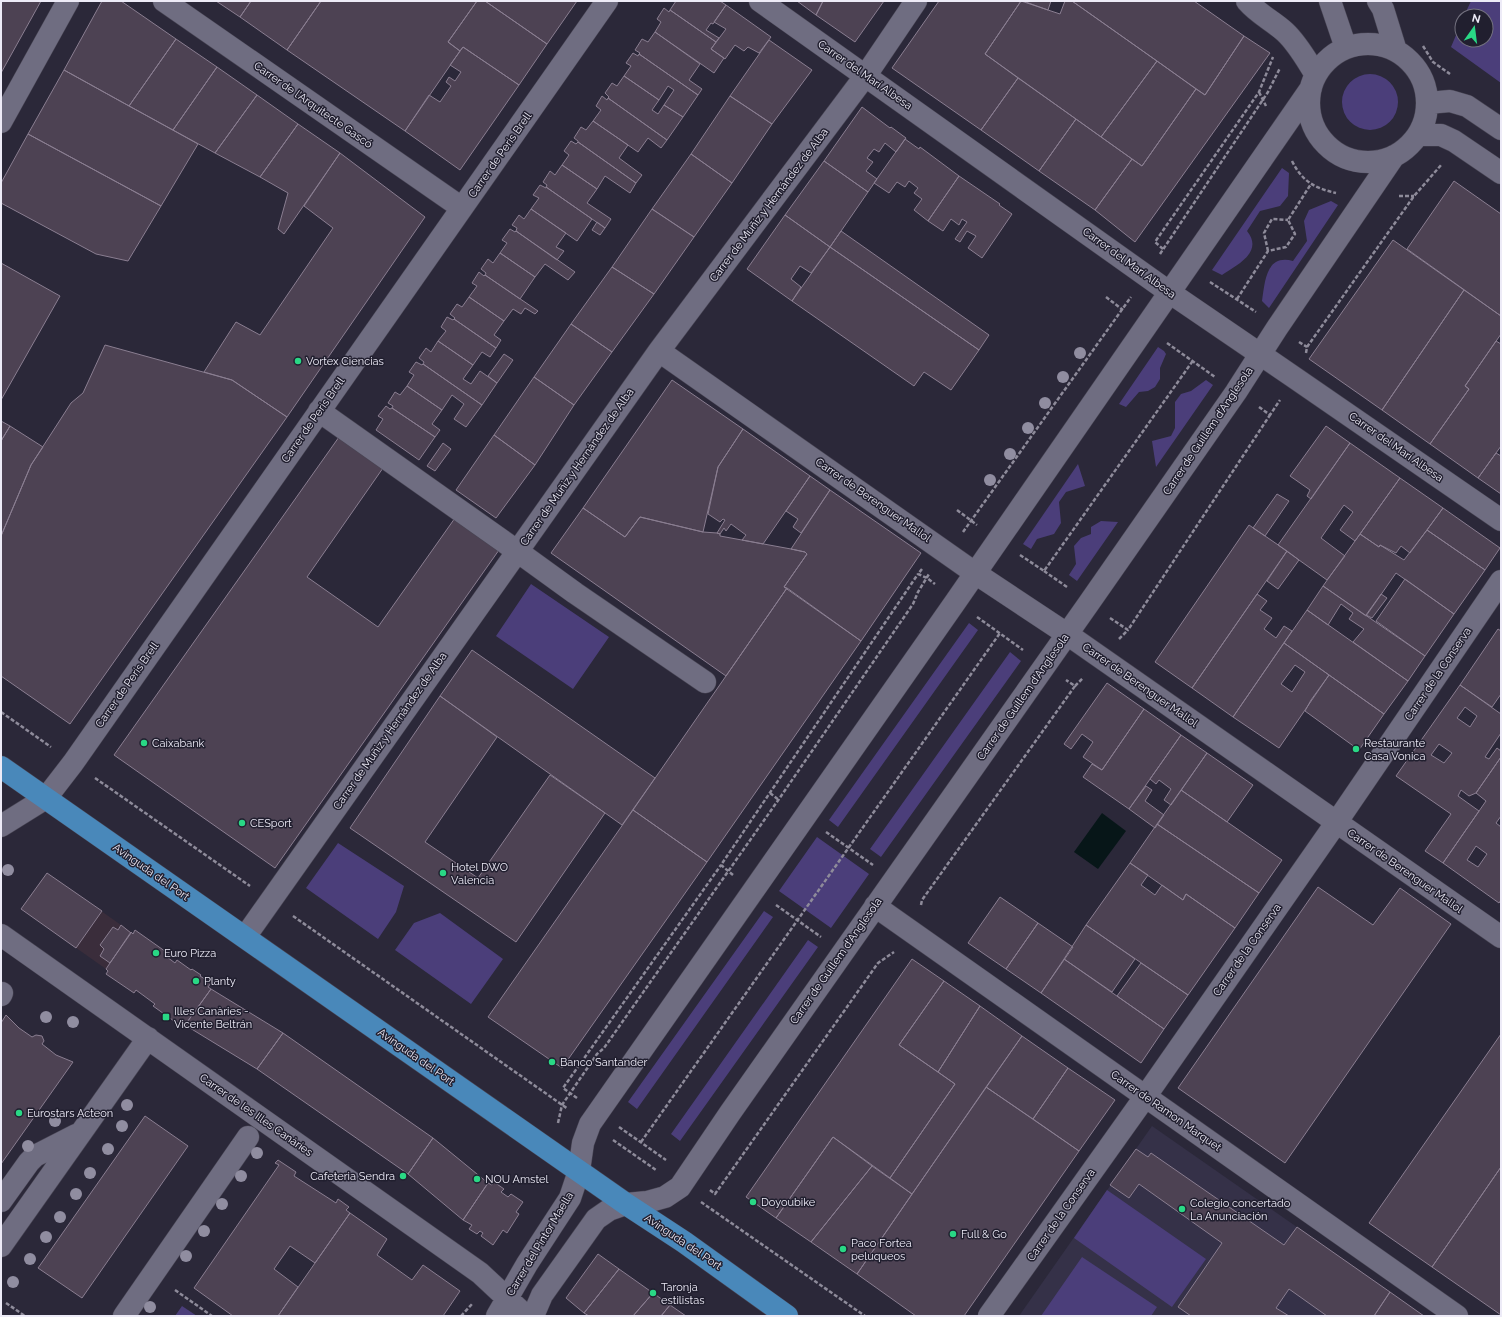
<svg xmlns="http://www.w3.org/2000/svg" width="1502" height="1317" viewBox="0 0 1502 1317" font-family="Raleway,sans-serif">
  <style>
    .commercial { fill: #3a2d3b }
    .built { fill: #353148 }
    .green { fill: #4b3e7a }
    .water { fill: #071618 }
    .building { fill: #4d4253; stroke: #8a7e91; fill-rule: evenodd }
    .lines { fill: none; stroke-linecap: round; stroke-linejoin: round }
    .minor-casing { stroke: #484554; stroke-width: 23 }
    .major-casing { stroke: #484554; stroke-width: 23 }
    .path { stroke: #8e8b9a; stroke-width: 2.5; stroke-dasharray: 4 2; stroke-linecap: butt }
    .minor { stroke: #6f6d81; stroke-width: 22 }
    .major { stroke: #4988ba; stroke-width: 22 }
    .tree { fill: #908da0 }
    .poi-dot { fill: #29d885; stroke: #211f2f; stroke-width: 1.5 }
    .labels { text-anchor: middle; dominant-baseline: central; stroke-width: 3; stroke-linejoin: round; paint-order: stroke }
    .street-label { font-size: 11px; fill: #edebf7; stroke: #211f2f }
    .poi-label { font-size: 11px; fill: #edebf7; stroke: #211f2f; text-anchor: start }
  </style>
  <rect width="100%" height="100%" fill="#2b2839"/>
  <path class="commercial" d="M47,873L131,932L106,969L21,909Z"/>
  <path class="built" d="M1152,1126L1390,1292L1374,1316H1019Z"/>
  <path class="green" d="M1471,1H1501V83L1451,47L1462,21V40H1486V16H1464Z
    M1342 102a28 28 0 1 1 56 0a28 28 0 1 1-56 0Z
    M1282,168L1289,173L1288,196L1280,206L1260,211L1247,231C1264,252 1237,265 1222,275L1212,270Z
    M1331,201L1338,205L1269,308L1262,301C1265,281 1266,254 1293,261L1307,241L1304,221L1309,210Z
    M1158,347L1164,351L1166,354L1160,368V379L1155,387L1148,391L1139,392L1126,407L1119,404Z
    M1206,380L1213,385L1156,467L1152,441L1171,436L1175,428V402L1181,394L1191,391Z
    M1078,464L1085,486L1066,492L1059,502L1061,523L1054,534L1037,539L1031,549L1023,544Z
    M1101,521L1118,522L1077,581L1069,575L1076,564L1074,546L1081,538L1091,534V527Z
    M531,584L609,637L573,689L496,636Z
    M969,623L978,630L838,827L829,820Z
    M1010,652L1021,661L881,857L870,849Z
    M817,837L869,874L831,928L779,891Z
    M338,843L404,886L396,912L378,939L306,888Z
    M764,911L773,917L637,1109L628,1102Z
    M440,913L503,959L471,1004L395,950L414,923Z
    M808,940L818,947L680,1141L671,1134Z
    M1107,1190L1206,1259L1172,1307L1074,1238Z
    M1082,1257L1157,1307L1151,1316H1041Z
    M182,1306L197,1316H175Z"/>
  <path class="water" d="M1102,813L1126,831L1098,869L1074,852Z"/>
  <path class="building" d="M1,1H41L1,73Z
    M102,1H121L176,39L129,106L64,70Z
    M216,1H251L240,17Z
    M251,1H321L287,50L240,17Z
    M321,1H477L448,42L460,51L405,131L287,50Z
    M477,1H485L547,44L519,85L463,47L460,51L448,42Z
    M485,1H577L547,44Z
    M676,1H720L726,5L713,24L711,23L706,30L719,38L716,42L670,10Z
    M797,1H823L816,15Z
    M823,1H884L855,42L816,15Z
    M939,1H1021L985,54L1018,78L981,130L892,68Z
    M1021,1L1060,14L1065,1H1072L1157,61L1101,137L985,54Z
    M1023,1H1051L1048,10Z
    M1072,1H1194L1244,36L1205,95Z
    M726,5L771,37L759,53L748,47L744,51L735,45L725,59L711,49L726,29L714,22Z
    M664,8L669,12L670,10L716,42L711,49L724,58L714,73L655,32L661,22L657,19Z
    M655,32L700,64L689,80L702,89L698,95L639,54L640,53L635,50L642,39L648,42Z
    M1244,36L1270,53L1135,242L1095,210L1132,159L1142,166L1196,89L1205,95Z
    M176,39L217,67L173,130L129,106Z
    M769,40L812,70L772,124L730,96Z
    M463,47L519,85L460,170L405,131L429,95L440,102L451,86L446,82L449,77L455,81L461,72L450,65Z
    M633,53L638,56L639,54L698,95L683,117L664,105L674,90L668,86L659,100L624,76L631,66L626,63Z
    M1157,61L1196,89L1142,166L1101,137Z
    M217,67L257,95L215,153L173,130Z
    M64,70L198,144L161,206L28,134Z
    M624,76L659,100L652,110L658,114L664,105L683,117L667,140L608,98L609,97L605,93L612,83L617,86Z
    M1018,78L1076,119L1039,171L981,130Z
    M257,95L298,124L260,177L215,153Z
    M602,96L607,100L608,98L667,140L661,148L648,138L638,152L593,121L601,110L596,106Z
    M730,96L772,124L732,183L691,154Z
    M862,107L890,128L891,127L906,138L896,152L885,143L879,152L874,149L867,158L873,162L866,171L877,179L868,192L824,161Z
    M1076,119L1132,159L1095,210L1039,171Z
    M593,121L628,145L619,158L642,175L636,183L578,142V141L574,138L581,127L586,130Z
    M298,124L340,153L284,234L278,229L288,193L260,177Z
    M28,134L161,206L128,261L96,254L1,203V183Z
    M905,139L919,149L920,147L959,176L928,221L914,210L922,199L914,193L918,188L909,181L905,187L897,182L889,193L874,183Z
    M571,141L576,144L578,142L636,183L630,193L605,176L597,189L562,165L569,155L564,151Z
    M340,153L425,217L287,417L232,380L204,372L236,322L260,335L333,228L304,206Z
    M691,154L732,183L694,237L652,209Z
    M824,161L868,192L830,247L785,215Z
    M562,165L597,189L587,203L611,219L605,228L546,187L547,185L543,182L550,171L555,175Z
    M959,176L1000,204L999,205L1012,214L982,258L968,248L976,236L967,231L960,242L955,239L967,222L962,219L959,225L951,219L943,231L928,221Z
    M1454,181L1501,214V316L1407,249Z
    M540,185L546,188V187L592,219L577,241L531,209L539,198L533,195Z
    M531,209L566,233L556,247L564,251L557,260L516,231L517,228L512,225L519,215L524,219Z
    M652,209L694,237L654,294L612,267Z
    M785,215L830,247L811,273L800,266L791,279L801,287L792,301L747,269Z
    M597,222L605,228L600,235L592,230Z
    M510,229L515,232L516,231L575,272L568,280L545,264L535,277L500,253L507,243L502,240Z
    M841,231L989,335L979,350L830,247Z
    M1393,240L1464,290L1382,410L1309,359Z
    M830,247L979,350L951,390L924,372L914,386L792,301Z
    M500,253L535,277L520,299L485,275L486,273L481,269L488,259L493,263Z
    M1,263L60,296L1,400Z
    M612,267L654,294L612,352L571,324Z
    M479,272L484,276L485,275L538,311L535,314L525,308L521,314L513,309L504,321L469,297L477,286L472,283Z
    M1464,290L1501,316V334L1465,386L1469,389L1430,444L1382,410Z
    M469,297L504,321L494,335L501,340L496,348L454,319L455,318L450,314L457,304L462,307Z
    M447,317L453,320L454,319L496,348L490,357L482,352L473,365L438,341L446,331L441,327Z
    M571,324L612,352L574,405L534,377Z
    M438,341L473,365L463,379L471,384L480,371L497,383L482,405L423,364L424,362L419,358L426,348L431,352Z
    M1496,341L1501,344V446L1478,478L1430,444L1469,389L1465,386Z
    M105,345L232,380L287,417L70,724L1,676V536L31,465L71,403L83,393Z
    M504,354L513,360L497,383L488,376Z
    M416,362L422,365L423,364L482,405L466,427L454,419L464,404L452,395L442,410L407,386L414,375L409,372Z
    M534,377L574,405L535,465L494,435Z
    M672,380L743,429L718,467L703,532L640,517L625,537L583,508Z
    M407,386L442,410L432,424L440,430L435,437L392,408L393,406L388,403L395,392L400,395Z
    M386,406L390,409L392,408L435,437L419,460L376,430L383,419L378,416Z
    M1,421L10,426L1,441Z
    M10,426L43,447L31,465L1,536V441Z
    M1326,426L1350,443L1311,499L1307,496L1310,490L1290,476Z
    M743,429L810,476L763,544L742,540L746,535L731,524L726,531L724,528L720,534L717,533L725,520L723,519L720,522L708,514L718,467Z
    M494,435L535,465L496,518L456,490Z
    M339,437L383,468L307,577L378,627L455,518L499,550L275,868L114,755Z
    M443,443L451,449L435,471L427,466Z
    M1350,443L1400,478L1355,541L1340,530L1353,512L1344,505L1321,538L1345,556L1327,580L1278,545Z
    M1496,453L1501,456V494L1478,478Z
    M810,476L830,490L801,533L793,527L798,519L786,511Z
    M1400,478L1443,508L1410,553L1401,546L1396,553L1380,545L1379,547L1360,534Z
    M830,490L921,553L861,641L784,587L807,554L805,552L791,549Z
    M1277,494L1289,501L1265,536L1253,528Z
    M583,508L625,537L640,517L703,532L717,533L720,534V536L791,549L805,552L807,554L784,587L787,588L726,676L551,553Z
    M1443,508L1500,548L1485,570L1427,530Z
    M1249,525L1287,551L1192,688L1155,662Z
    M1427,530L1485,570L1454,614L1396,573L1366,616L1323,586L1360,534L1379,547L1380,545L1404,560Z
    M1287,551L1299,560L1278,589L1267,581Z
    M1405,579L1454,614L1425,656L1376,621Z
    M1323,586L1425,656L1408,681L1353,642L1364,629L1349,619L1353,613L1341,604L1328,625L1307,610Z
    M787,588L861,641L707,862L633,810Z
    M1257,594L1267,601L1260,610L1272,618L1264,629L1276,638L1284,626L1292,631L1233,717L1192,688Z
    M1381,594L1387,598L1372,618L1366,615Z
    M1307,610L1408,681L1384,714L1284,643Z
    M1498,629L1501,631V694L1492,707L1460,685Z
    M1284,643L1329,675L1279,748L1233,717ZM1295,665L1305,672L1292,692L1281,684Z
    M472,650L655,778L622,825L440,696Z
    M1329,675L1384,714L1359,750L1305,711L1311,700Z
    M1107,683L1144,709L1102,770L1083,757L1093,742L1082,734L1071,749L1064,744Z
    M1460,685L1501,714V733L1485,757L1489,759L1497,748L1501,751V757L1476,793L1469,796L1461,790L1458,796L1479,811L1443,863L1425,851L1451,814L1396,776ZM1465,707L1477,716L1470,727L1457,718ZM1439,744L1452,753L1444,763L1431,755Z
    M440,696L497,737L425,842L478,878L550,775L605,813L516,942L350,828Z
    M1144,709L1181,735L1129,809L1083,777L1092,764L1102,770Z
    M1181,735L1207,753L1171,805L1164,800L1171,789L1159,780L1156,784L1150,779Z
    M1207,753L1253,785L1227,822L1181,790Z
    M1501,757V816L1496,823L1501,827V900L1499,903L1443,863L1486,801L1476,793ZM1476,846L1487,854L1478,867L1467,860Z
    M1146,786L1152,790L1145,801L1164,815L1155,828L1129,809Z
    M1181,790L1282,860L1259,893L1157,824Z
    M633,810L707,862L562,1068L488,1017Z
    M1157,824L1259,893L1235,928L1186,894L1183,900L1130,863Z
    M1130,863L1148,875L1141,885L1155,895L1162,885L1183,900L1186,894L1235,928L1188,995L1086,925Z
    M47,873L102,911L76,948L21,909Z
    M1318,887L1373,925L1400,888L1451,924L1285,1163L1178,1088Z
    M1000,897L1038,923L1006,969L968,943Z
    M1038,923L1073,947L1041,993L1006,969Z
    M121,925L131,933L110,963L100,956L104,949L100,945L113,927L118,930Z
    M1086,925L1135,959L1112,992L1064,959Z
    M135,930L169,954L167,957L175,963L177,960L191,970L192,969L201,975L200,976L211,983L208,987L211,989L185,1025L183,1023L181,1026L153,1006L155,1004L136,990L134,993L106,974L108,971L106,969L110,963L131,932L133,934Z
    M912,959L944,981L899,1045L955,1084L890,1178L833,1137L776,1218L746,1197Z
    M1064,959L1164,1029L1141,1063L1041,993Z
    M1141,963L1188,995L1164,1029L1117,996Z
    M944,981L980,1006L938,1072L899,1045Z
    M211,989L283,1033L257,1069L185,1025Z
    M980,1006L1022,1036L912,1194L890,1178L955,1084L938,1072Z
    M6,1015L19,1028L32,1037L36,1035L42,1036L44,1041L42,1044L56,1055L73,1062L1,1164V1023Z
    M283,1033L433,1138L408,1174L257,1069Z
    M1501,1034V1167L1432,1267L1369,1223Z
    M1022,1036L1068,1068L1033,1119L986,1087Z
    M1068,1068L1115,1100L1079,1151L1033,1119Z
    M986,1087L1079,1151L964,1316H916L857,1274Z
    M145,1116L188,1146L82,1298L38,1268Z
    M833,1137L872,1166L811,1242L776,1218Z
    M433,1138L488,1183L463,1220L408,1174Z
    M1136,1149L1148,1157L1151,1153L1284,1245L1297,1227L1390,1292L1374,1316H1327L1289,1289L1276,1308L1289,1316H1191L1178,1307L1222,1243L1139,1184L1129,1198L1110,1185Z
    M278,1160L296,1172L294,1176L336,1203L338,1199L349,1207L346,1210L350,1213L315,1263L290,1246L274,1269L298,1287L278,1316H233L194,1288L279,1165L275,1163Z
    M872,1166L912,1194L857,1274L811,1242Z
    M1501,1167V1315L1432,1267Z
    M494,1182L504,1189L501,1192L508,1197L511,1194L523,1202L516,1212L519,1214L507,1233L503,1230L493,1245L481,1236L483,1233L480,1231L477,1234L469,1229L472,1225L463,1220L488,1183L492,1185Z
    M350,1213L387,1239L377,1255L412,1280L423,1265L460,1291L443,1316H278Z
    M598,1254L619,1269L584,1313L566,1298Z
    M619,1269L653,1293L633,1316H589L584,1313Z
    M1390,1292L1424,1316H1374Z
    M653,1293L670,1305L661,1316H633Z
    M670,1305L686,1316H661Z"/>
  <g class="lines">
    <g class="minor-casing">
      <path id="minor" d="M164,1L462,208
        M760,1L1169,292L1295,378L1501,520
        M1247,1C1258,14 1273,21 1285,32C1298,44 1307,61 1316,75
        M1330,1L1346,48
        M1378,1L1383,9L1396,51
        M1309 103a59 59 0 1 1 118 0a59 59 0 1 1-118 0Z
        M1428,103L1450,101L1467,106L1501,129
        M1,122L68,1
        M1418,135H1441L1454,141L1501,173
        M659,351L975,573L1067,634L1501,937
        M319,411L517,551L575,593L705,682
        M1,826L46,798L73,763L607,1
        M875,906L1457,1316
        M1,935L480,1273L526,1316
        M245,937L659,351L866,75L916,1
        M1,995L2,993
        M1,1201L29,1162L35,1156L76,1135
        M1,1246L148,1038
        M124,1316L248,1137
        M497,1316L527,1264L570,1198L579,1171L583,1143L590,1124L956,601L1311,88
        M533,1316L542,1295L596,1219L609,1210L626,1204L647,1202L665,1197L680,1187L730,1113L1089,603L1236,392L1277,328L1394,156
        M989,1316L1145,1097L1336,823L1501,581"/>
    </g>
    <g class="major-casing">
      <path id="major" d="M1,767L626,1204L684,1242L787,1316"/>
    </g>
    <path class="path" d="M1423,46L1433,62L1450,74
      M1259,92L1266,106
      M1292,161C1302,181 1314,188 1336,193
      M1399,196H1414
      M1163,249L1155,242L1259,92L1273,57
      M1268,251L1264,233L1272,219L1288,220
      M1160,254L1268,92L1280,68
      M1210,282L1256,312
      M1106,297L1123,310
      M1237,299L1268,251L1286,247L1295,234L1288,220L1311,184
      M1299,342L1307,347
      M1167,343L1215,377
      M1306,353L1307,347L1414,196L1442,164
      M1259,407L1270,415L1280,400
      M957,510L977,525
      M963,532L1131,297
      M1020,555L1044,571L1192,362
      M922,569L918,574L927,578L935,584
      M1044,571L1067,587
      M977,617L1023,650
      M1110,618L1128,630L1270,415
      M1119,639L1128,630
      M1075,686L1083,678
      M1,712L51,747
      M95,778L250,886
      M770,793L779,800
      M826,832L873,865
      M733,875L721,865L918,574
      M776,905L821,937
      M921,905L922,900L1075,686L1066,680
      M293,916L568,1109
      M577,1098L563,1088L721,865
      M558,1123L562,1105L597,1054L604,1048L779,799L913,604L918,592L929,574
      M619,1127L666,1160
      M613,1140L656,1170
      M641,1142L1000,633
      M710,1190L715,1194L878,963L894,952
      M701,1202L865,1316
      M175,1290L212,1316
      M6,1303L25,1316
      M461,1316L473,1303"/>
    <use href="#minor" class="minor"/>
    <use href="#major" class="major"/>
  </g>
  <g class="tree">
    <circle cx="1080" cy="353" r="6"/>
    <circle cx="1063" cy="377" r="6"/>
    <circle cx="1045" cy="403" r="6"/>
    <circle cx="1028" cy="428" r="6"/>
    <circle cx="1010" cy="454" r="6"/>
    <circle cx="990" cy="480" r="6"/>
    <circle cx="8" cy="870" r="6"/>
    <circle cx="46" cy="1017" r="6"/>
    <circle cx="73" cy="1022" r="6"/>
    <circle cx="127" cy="1105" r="6"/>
    <circle cx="55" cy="1121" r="6"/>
    <circle cx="122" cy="1126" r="6"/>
    <circle cx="28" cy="1146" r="6"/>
    <circle cx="108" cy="1149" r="6"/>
    <circle cx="257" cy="1153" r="6"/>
    <circle cx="90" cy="1173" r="6"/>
    <circle cx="241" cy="1176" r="6"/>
    <circle cx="76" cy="1194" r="6"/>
    <circle cx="222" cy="1204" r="6"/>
    <circle cx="60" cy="1217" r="6"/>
    <circle cx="204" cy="1231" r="6"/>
    <circle cx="46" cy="1237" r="6"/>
    <circle cx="186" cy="1256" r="6"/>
    <circle cx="30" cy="1259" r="6"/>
    <circle cx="13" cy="1282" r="6"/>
    <circle cx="150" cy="1307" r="6"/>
  </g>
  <g class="poi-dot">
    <circle cx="298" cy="361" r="4"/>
    <circle cx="144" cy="743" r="4"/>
    <circle cx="1356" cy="749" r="4"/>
    <circle cx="242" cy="823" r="4"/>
    <circle cx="443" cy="873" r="4"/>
    <circle cx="156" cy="953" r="4"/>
    <circle cx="196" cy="981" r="4"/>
    <rect x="162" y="1013" width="8" height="8" rx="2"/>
    <circle cx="552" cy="1062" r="4"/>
    <circle cx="19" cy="1113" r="4"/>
    <circle cx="403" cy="1176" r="4"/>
    <circle cx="477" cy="1179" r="4"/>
    <circle cx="753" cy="1202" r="4"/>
    <circle cx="1182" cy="1209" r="4"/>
    <circle cx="953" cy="1234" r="4"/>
    <circle cx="843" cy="1249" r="4"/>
    <circle cx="653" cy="1293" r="4"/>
  </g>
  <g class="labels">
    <g class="street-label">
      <text transform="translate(865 75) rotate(35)">Carrer del Marí Albesa</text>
      <text transform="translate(313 105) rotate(35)">Carrer de l'Arquitecte Gascó</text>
      <text transform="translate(500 155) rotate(-55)">Carrer de Peris Brell</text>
      <text transform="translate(769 205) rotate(-53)">Carrer de Muñiz y Hernández de Alba</text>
      <text transform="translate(1129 263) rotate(36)">Carrer del Marí Albesa</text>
      <text transform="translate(313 420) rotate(-55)">Carrer de Peris Brell</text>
      <text transform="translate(1208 431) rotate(-56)">Carrer de Guillem d'Anglesola</text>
      <text transform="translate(1396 447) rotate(35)">Carrer del Marí Albesa</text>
      <text transform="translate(577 467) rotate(-55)">Carrer de Muñiz y Hernández de Alba</text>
      <text transform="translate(873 500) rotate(35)">Carrer de Berenguer Mallol</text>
      <text transform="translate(1438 674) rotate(-56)">Carrer de la Conserva</text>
      <text transform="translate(127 685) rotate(-55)">Carrer de Peris Brell</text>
      <text transform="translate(1140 685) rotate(35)">Carrer de Berenguer Mallol</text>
      <text transform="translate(1023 697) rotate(-55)">Carrer de Guillem d'Anglesola</text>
      <text transform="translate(390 731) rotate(-55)">Carrer de Muñiz y Hernández de Alba</text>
      <text transform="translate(1405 871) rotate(35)">Carrer de Berenguer Mallol</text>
      <text transform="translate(151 872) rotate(35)">Avinguda del Port</text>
      <text transform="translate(1247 950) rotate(-55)">Carrer de la Conserva</text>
      <text transform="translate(836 961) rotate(-55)">Carrer de Guillem d'Anglesola</text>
      <text transform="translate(416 1057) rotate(35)">Avinguda del Port</text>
      <text transform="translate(1166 1111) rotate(35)">Carrer de Ramon Marquet</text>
      <text transform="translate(256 1115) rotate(35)">Carrer de les Illes Canàries</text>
      <text transform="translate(1061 1215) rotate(-55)">Carrer de la Conserva</text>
      <text transform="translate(683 1242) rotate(34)">Avinguda del Port</text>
      <text transform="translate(540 1244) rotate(-59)">Carrer del Pintor Maella</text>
    </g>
    <g class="poi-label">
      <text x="306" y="361">Vortex Ciencias</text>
      <text x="152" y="743">Caixabank</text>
      <text x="1364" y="743">Restaurante<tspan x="1364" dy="13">Casa Vonica</tspan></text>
      <text x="250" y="823">CESport</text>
      <text x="451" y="867">Hotel DWO<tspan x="451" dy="13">Valencia</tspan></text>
      <text x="164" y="953">Euro Pizza</text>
      <text x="204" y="981">Planty</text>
      <text x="174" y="1011">Illes Canàries -<tspan x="174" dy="13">Vicente Beltrán</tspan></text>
      <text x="560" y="1062">Banco Santander</text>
      <text x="27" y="1113">Eurostars Acteon</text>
      <text x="395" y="1176" text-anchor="end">Cafeteria Sendra</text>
      <text x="485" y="1179">NOU Amstel</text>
      <text x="761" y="1202">Doyoubike</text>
      <text x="1190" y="1203">Colegio concertado<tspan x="1190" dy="13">La Anunciación</tspan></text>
      <text x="961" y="1234">Full &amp; Go</text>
      <text x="851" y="1243">Paco Fortea<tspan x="851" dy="13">peluqueos</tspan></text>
      <text x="661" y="1287">Taronja<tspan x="661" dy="13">estilistas</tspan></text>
    </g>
  </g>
  <rect width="1502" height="1317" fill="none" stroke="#edebf7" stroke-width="4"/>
  <g transform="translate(1474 28) rotate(14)"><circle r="19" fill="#211f2f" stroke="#73717f"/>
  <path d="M0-3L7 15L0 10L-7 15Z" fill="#29d885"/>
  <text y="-6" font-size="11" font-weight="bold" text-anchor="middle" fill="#edebf7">N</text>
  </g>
</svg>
